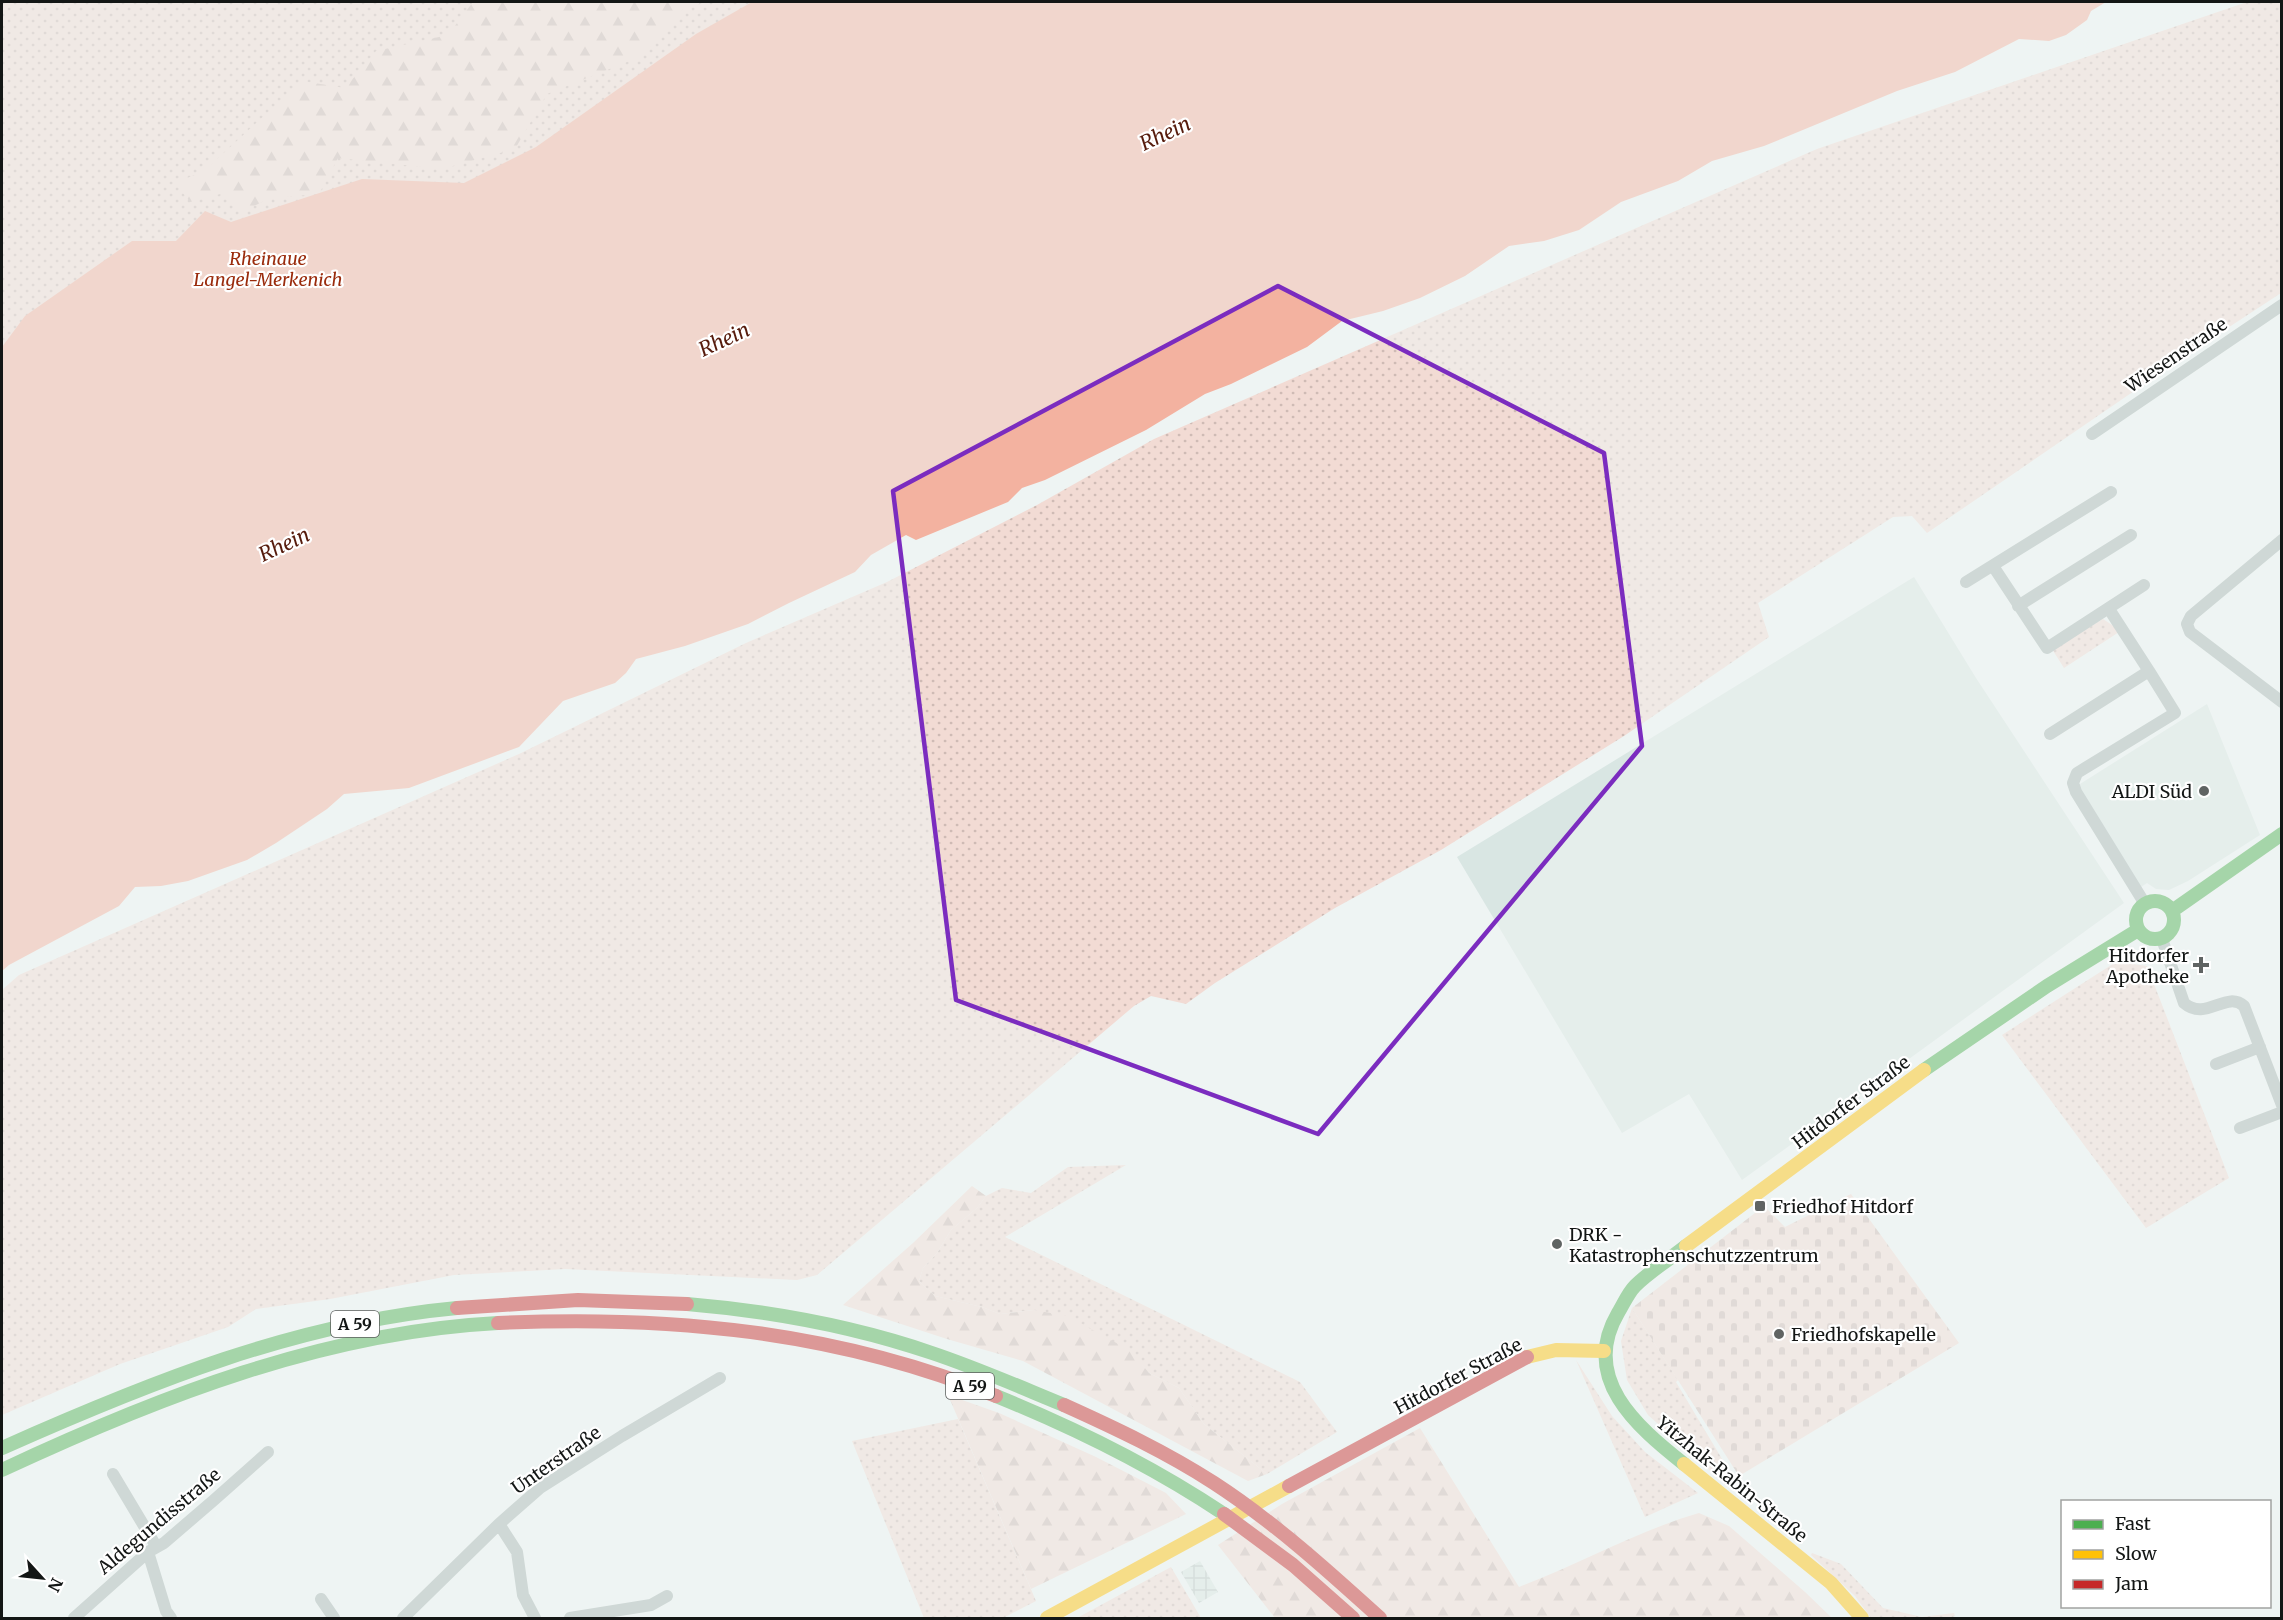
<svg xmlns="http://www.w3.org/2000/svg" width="2283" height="1620" viewBox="0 0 2283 1620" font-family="Merriweather,serif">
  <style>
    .built { fill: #d9e6e3 }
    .industrial { fill: url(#industrial-grid) }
    .grass { fill: url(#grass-dots) }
    .forest { fill: url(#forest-firs) }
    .cemetery { fill: url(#cemetery-stones) }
    .water { fill: #f3b2a0 }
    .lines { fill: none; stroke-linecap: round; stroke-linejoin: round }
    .street { stroke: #a8b6b4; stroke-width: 12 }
    .fast { stroke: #4caf50; stroke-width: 14 }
    .slow { stroke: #ffc107; stroke-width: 14 }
    .jam { stroke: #c62828; stroke-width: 14 }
    .marked { fill: none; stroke: #7b2cbf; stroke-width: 4.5; stroke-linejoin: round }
    .poi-dot { fill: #606463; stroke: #fff; stroke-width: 2 }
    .labels { text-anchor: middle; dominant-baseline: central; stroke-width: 4.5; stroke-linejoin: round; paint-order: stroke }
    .shield { fill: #fff; stroke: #5a5c5b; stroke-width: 1.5 }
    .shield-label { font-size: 16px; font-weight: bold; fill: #131615 }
    .park-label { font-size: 18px; font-style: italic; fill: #9a2b0c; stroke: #fff }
    .street-label { font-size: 18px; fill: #131615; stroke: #fff }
    .poi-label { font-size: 18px; fill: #131615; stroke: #fff; text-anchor: start }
    .water-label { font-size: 20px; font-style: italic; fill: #561b0c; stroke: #fff }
  </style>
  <defs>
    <pattern id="industrial-grid" width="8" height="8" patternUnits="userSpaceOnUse" patternTransform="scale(1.5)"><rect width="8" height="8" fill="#d9e6e3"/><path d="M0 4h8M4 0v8" fill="none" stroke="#b9c5c2"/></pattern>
    <pattern id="grass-dots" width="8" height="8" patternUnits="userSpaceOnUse" patternTransform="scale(1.5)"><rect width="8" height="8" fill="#f2dbd4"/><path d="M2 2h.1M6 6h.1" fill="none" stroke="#cfbbb5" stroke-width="1.8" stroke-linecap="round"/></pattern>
    <pattern id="forest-firs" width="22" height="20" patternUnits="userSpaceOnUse" patternTransform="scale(1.5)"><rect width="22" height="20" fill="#f2dbd4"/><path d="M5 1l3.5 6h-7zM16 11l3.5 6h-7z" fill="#cfbbb5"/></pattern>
    <pattern id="cemetery-stones" width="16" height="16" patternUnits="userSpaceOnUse" patternTransform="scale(1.5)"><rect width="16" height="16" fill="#f2dbd4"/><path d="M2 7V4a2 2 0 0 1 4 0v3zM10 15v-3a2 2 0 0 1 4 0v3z" fill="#cfbbb5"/></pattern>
  </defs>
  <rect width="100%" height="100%" fill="#eef4f3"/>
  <path class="built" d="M1914,577L1976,678L2124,903L1742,1180L1689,1094L1622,1133L1457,857Z
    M2207,704L2260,835L2188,881L2169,890L2156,889L2147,883L2141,887L2079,787L2080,784Z"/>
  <path class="industrial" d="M1200,1561L1218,1592L1199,1603L1181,1572Z"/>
  <path class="grass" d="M2,2H1459L2,688Z
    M2247,2H2281V293L2191,352L1927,533L1912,516L1893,517L1758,603L1769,637L1624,736L1441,850L1335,908L1215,983L1186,1004L1151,996L1134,1006L817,1275L797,1280L565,1269L454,1275L330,1299L256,1309L228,1327L120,1364L2,1415V990L19,975L519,754L746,643L887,582L1037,505L1154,439L1817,149Z
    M2103,619L2115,627L2119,632L2064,668L2052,649Z
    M2116,962L2147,966L2229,1178L2146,1228L2002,1035Z
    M1126,1165L1005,1237L1300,1382L1337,1432L1267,1474L1204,1424L1179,1388L1149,1373L1130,1351L1034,1310L1000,1314L982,1307L935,1296L919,1281L923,1268L937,1253L951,1230L977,1208L986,1196L1002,1188L1031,1193L1068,1167Z
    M1632,1308L1678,1380L1676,1382L1725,1464L1723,1482L1648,1415L1627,1380L1621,1341Z
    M1576,1360L1612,1416L1645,1452L1698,1493L1645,1517Z
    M958,1419L1036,1601L1003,1618H924L852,1441Z
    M1812,1553L1841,1564L1883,1608L1922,1617L1954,1613L1955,1616L1950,1618H1871L1855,1596L1811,1555Z
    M1171,1567L1201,1618H1077Z"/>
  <path class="forest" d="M473,2H706L684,8L642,56L547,94L515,149L442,169L338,158L319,194L270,198L242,212L224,193L190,202L175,183L204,171L302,81L345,88L376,51L448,35Z
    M972,1186L986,1196L977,1208L951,1230L937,1253L923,1268L919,1281L935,1296L982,1307L1000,1314L1034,1310L1067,1316L1131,1351L1149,1373L1179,1388L1204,1424L1267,1474L1248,1481L1023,1361L947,1339L843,1305L913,1243Z
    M948,1395L999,1413L1096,1457L1166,1493L1186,1514L1031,1589Z
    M1420,1428L1519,1587C1580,1564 1637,1531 1699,1513L1729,1526L1805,1592L1832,1618H1275L1218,1545L1282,1504Z"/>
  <path class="cemetery" d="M1851,1194L1959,1343L1739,1476L1632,1308L1764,1206L1785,1227Z"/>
  <path class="water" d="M752,2H2106L2091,11L2087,20L2066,35L2049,41L2019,39L1955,72L1897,91L1764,146L1712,161L1678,181L1621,202L1579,230L1544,241L1509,246L1465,276L1420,298L1383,311L1342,321L1307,347L1231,384L1205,394L1146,430L1045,480L1022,488L1008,502L916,540L906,535L871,555L855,572L789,603L748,624L685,646L636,659L626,673L615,683L563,701L519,747L409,788L344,794L327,809L276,843L247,860L188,881L161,886L135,887L119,906L9,965L2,971V347L25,316L132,241H176L205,211L231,222L362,179L464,183L536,147L696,34Z"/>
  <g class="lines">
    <path class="street" d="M2092,434L2282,305
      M2282,540L2191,616L2187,624L2190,632L2282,702
      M1993,566L2047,648L2144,585
      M1966,582L2111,492
      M2018,606L2131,535
      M2109,609L2149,671
      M2050,734L2149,671L2175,713L2077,773L2073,783L2076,792L2145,904
      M2162,939L2184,1003C2206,1022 2226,990 2244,1006L2282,1105
      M2216,1064L2260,1047
      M2240,1128L2282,1112
      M113,1474L156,1546
      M499,1524L517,1552L523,1595L535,1618
      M148,1552L166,1611L171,1618
      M321,1599L334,1618
      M74,1618L148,1552L164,1543L214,1500L268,1452
      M403,1618L499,1524L540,1488L622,1436L720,1378
      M570,1618L651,1605L667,1596"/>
    <path class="fast" d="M2136 920a19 19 0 1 1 38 0a19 19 0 1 1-38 0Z
      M2172,911L2282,834
      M1924,1070L2047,986L2138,930
      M687,1304C770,1311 853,1326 932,1353C977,1368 1020,1387 1064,1405
      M996,1396C1075,1428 1152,1466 1224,1514
      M2,1448C148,1383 296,1323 457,1308
      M1684,1464C1636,1426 1580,1378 1618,1313C1623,1305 1628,1293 1635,1286C1650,1271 1670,1259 1686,1246
      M2,1470C158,1397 324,1332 498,1323"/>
    <path class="slow" d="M1686,1246L1924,1070
      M1527,1357L1556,1350L1604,1351
      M1684,1464L1831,1583L1862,1618
      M1047,1618L1289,1486"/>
    <path class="jam" d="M457,1308L578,1300L687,1304
      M498,1323C669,1315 836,1331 996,1396
      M1064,1405C1115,1428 1166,1452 1214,1483C1274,1522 1327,1570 1380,1618
      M1289,1486L1527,1357
      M1224,1514L1293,1565L1353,1618"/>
  </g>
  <path d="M0 0H2283V1620H0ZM1278,286L1604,453L1642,746L1318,1134L956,1000L893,491Z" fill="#eef4f3" fill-opacity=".55" fill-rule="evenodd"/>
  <path class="marked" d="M1278,286L1604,453L1642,746L1318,1134L956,1000L893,491Z"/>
  <g class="poi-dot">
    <circle cx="2204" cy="791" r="6"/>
    <path d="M2198 956h6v6h6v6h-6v6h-6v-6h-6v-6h6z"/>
    <rect x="1754" y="1200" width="12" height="12" rx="3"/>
    <circle cx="1557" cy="1244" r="6"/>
    <circle cx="1779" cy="1334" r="6"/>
  </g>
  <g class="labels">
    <g class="shield">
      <rect x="331" y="1311" width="48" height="26" rx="4.5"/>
      <rect x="946" y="1373" width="48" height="26" rx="4.5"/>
    </g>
    <g class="shield-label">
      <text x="355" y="1324">A 59</text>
      <text x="970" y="1386">A 59</text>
    </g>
    <g class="park-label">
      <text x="268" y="258">Rheinaue<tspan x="268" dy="21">Langel-Merkenich</tspan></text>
    </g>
    <g class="street-label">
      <text transform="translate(2176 355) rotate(-34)">Wiesenstraße</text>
      <text transform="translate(1851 1102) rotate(-37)">Hitdorfer Straße</text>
      <text transform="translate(1458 1376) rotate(-28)">Hitdorfer Straße</text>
      <text transform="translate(556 1460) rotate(-35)">Unterstraße</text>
      <text transform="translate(1732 1479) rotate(39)">Yitzhak-Rabin-Straße</text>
      <text transform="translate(159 1521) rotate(-40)">Aldegundisstraße</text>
    </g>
    <g class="poi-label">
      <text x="2192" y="791" text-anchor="end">ALDI Süd</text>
      <text x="2189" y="955" text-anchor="end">Hitdorfer<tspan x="2189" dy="21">Apotheke</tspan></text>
      <text x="1772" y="1206">Friedhof Hitdorf</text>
      <text x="1569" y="1234">DRK -<tspan x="1569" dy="21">Katastrophenschutzzentrum</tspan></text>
      <text x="1791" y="1334">Friedhofskapelle</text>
    </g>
    <g class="water-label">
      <text transform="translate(1165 133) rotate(-25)">Rhein</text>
      <text transform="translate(724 339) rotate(-25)">Rhein</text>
      <text transform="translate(284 544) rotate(-25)">Rhein</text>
    </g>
  </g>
  <rect width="2283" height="1620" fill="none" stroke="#131615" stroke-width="6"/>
  <rect x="2061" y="1500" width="210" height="108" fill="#ffffff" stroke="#a1a2a1" stroke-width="1.5"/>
  <rect x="2073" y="1520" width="30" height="9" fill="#4caf50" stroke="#a1a2a1" stroke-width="1.5"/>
  <text x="2115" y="1530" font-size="18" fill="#131615">Fast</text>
  <rect x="2073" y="1550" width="30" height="9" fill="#ffc107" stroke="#a1a2a1" stroke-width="1.5"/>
  <text x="2115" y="1560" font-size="18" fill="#131615">Slow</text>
  <rect x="2073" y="1580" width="30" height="9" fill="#c62828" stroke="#a1a2a1" stroke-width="1.5"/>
  <text x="2115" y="1590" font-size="18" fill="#131615">Jam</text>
  <g transform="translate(42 1578) rotate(117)" stroke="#ffffff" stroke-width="4.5" paint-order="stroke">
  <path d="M0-4.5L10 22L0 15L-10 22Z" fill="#131615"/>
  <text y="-9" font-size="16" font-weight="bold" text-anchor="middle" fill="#131615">N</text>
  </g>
</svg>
